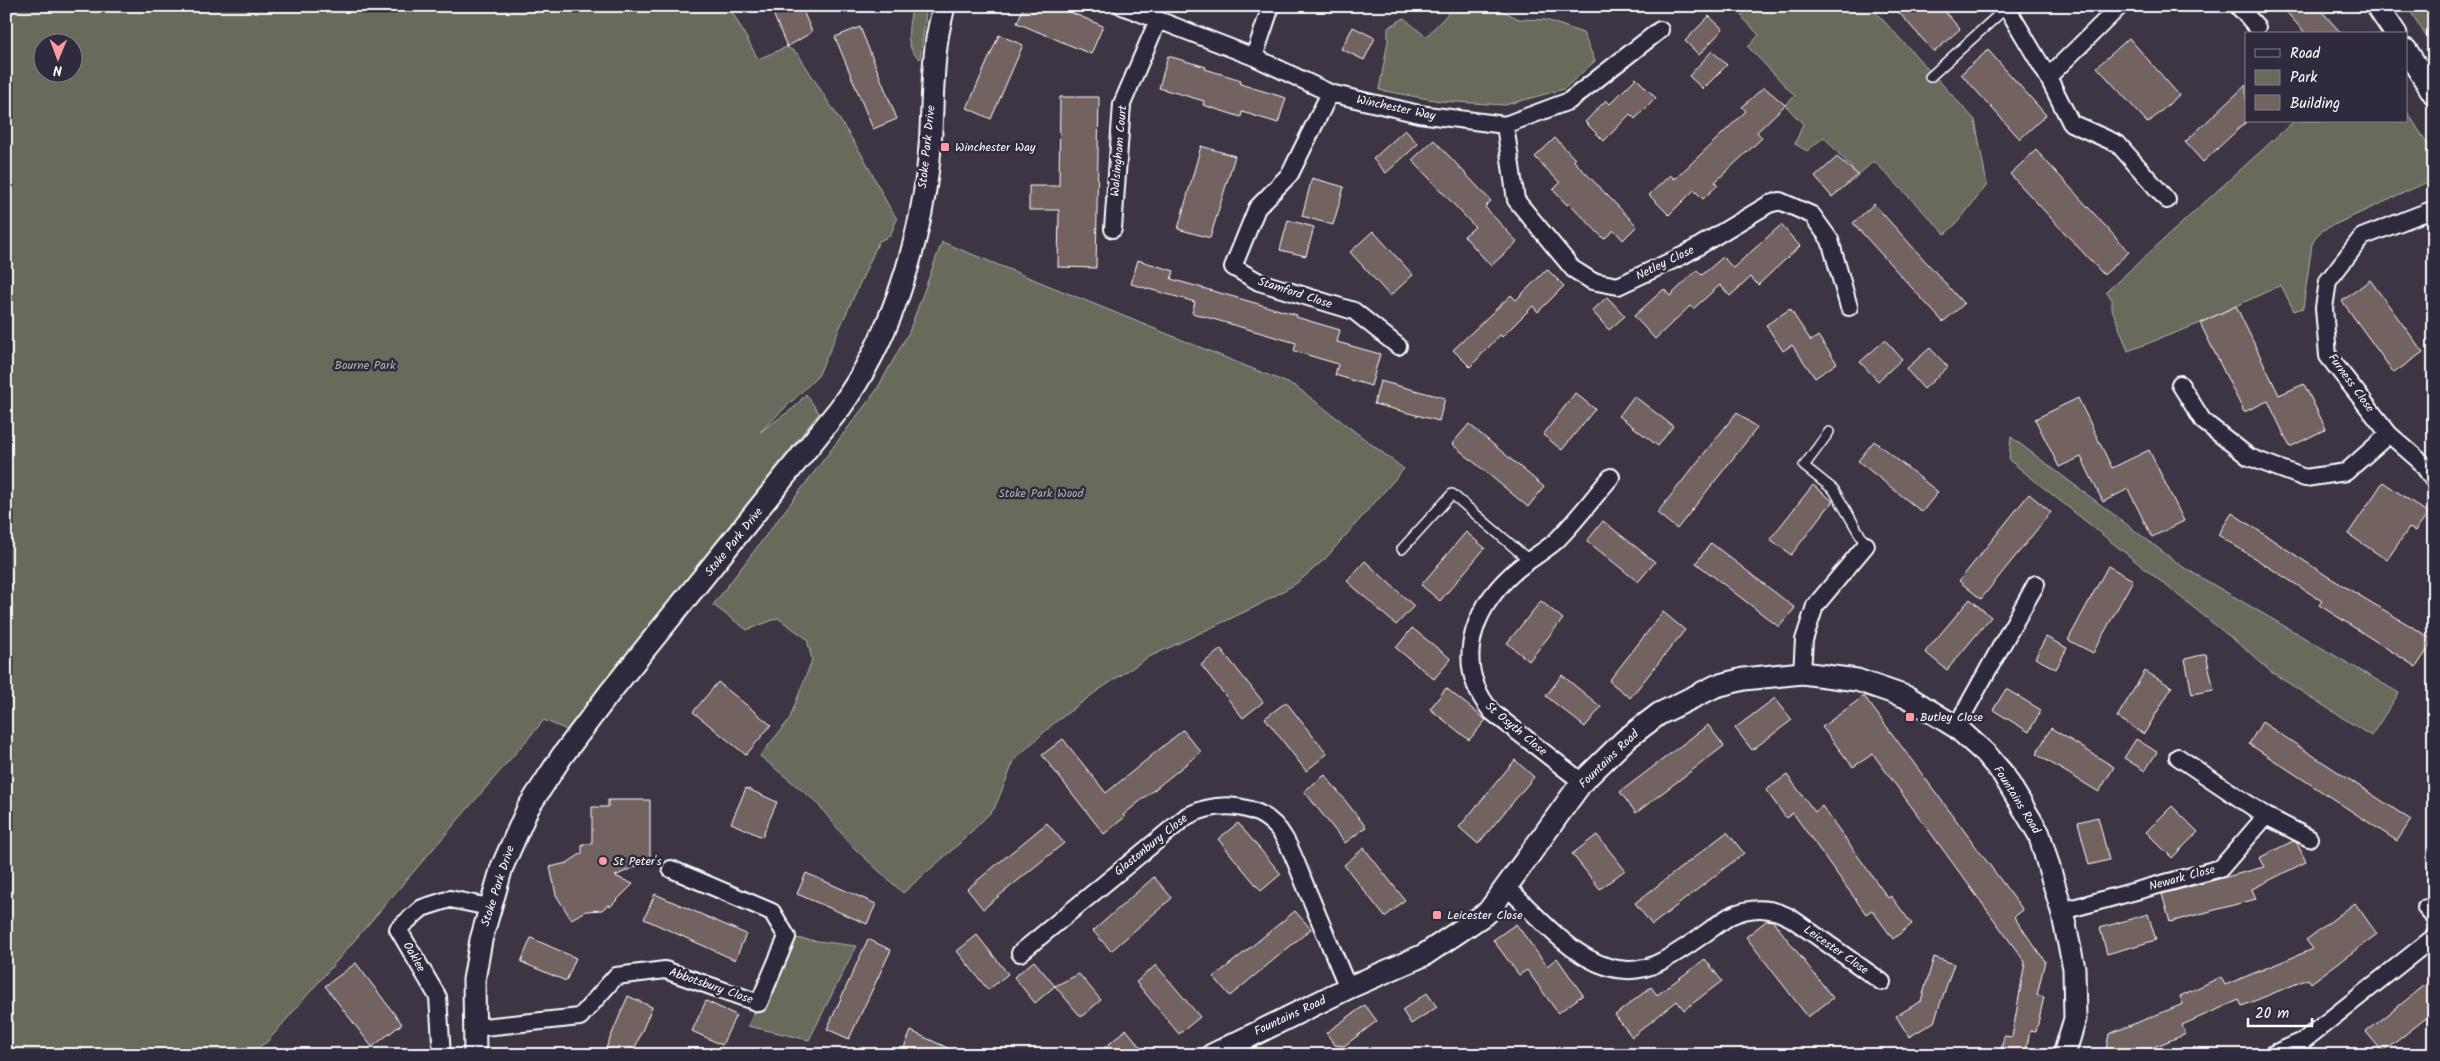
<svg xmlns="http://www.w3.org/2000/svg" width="2440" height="1061" viewBox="0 0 2440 1061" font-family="Kalam,sans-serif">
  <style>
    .green { fill: #676a5c; stroke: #b3b4ae; fill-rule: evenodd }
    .building { fill: #736360; stroke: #fff }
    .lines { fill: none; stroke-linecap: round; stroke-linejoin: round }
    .service-casing { stroke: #fff; stroke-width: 12 }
    .minor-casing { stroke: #fff; stroke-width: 20 }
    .tertiary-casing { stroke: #fff; stroke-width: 25 }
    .service { stroke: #2f2a3d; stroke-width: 9 }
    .minor { stroke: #2f2a3d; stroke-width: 16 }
    .tertiary { stroke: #2f2a3d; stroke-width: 21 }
    .poi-dot { fill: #ff9aa2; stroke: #2f2a3d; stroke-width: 2 }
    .labels { text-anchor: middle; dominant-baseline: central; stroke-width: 5; stroke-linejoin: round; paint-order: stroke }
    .street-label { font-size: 12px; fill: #fff; stroke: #2f2a3d }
    .poi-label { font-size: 12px; fill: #fff; stroke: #2f2a3d; text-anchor: start }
    .park-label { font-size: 12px; fill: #b3b4ae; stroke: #2f2a3d }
  </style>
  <rect width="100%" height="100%" fill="#3d3544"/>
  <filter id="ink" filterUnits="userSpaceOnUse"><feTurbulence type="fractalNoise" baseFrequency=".02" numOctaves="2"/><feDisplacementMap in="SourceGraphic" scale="10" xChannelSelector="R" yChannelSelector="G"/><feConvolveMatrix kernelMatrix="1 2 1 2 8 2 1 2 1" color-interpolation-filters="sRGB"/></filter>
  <g filter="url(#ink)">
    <path class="green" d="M6,6H729L758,59L787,47L798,54L864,158L888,205L897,219L890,236L879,241L818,376L760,432L795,407L806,394L819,413L567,730L544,720L267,1042L245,1055H6ZM42,42H72V72H42Z
      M912,6H927L920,59C902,47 910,25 912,6Z
      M1455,6H1492L1519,19L1546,20L1583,33L1595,61L1564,89L1505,105L1440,101L1379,90L1388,41V28L1404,18L1426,37Z
      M1751,6H1870L1975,120L1987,185L1957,223L1945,234L1874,161L1858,175L1824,137L1807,151L1795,144L1803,124L1785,105L1795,96L1748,47L1759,35L1741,16Z
      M2407,6H2434V49Z
      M2406,110L2434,154V179L2325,229L2317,235L2312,244L2303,308L2294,311L2281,285L2193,326L2128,351L2112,309V299L2106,292L2294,121H2406Z
      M942,242L1295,386L1404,469L1325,559L1297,583L1255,607L1147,658L1097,691L1053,724L1015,759L994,809L960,843L903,893L852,846L815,801L760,756L789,720L812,660L807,639L778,618L747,630L713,605L876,391L909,332Z
      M2011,437L2183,567L2399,693L2371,736L2271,672L2249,652L2009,460Z
      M787,937L856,946L809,1040L748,1026Z"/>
    <path class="building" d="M770,6H801L812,32L787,47Z
      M1024,6H1056L1103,26L1091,54L1017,23Z
      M1893,6H1940L1960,29L1934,52Z
      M2281,6H2317L2342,34H2306Z
      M1709,16L1723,29L1699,55L1685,41Z
      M860,27L897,119L873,129L835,37Z
      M1353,27L1375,38L1364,60L1341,49Z
      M999,35L1023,45L991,119L967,108Z
      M2129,38L2179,95L2148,123L2097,67Z
      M1988,50L2046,115L2020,139L1961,74Z
      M1712,51L1727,65L1703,89L1689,76Z
      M1168,56L1206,67L1205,69L1241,80L1240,84L1286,98L1278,123L1242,112L1241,117L1203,105L1204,101L1159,88Z
      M1636,78L1656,98L1635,119L1630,114L1604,141L1585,122L1606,100L1610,104Z
      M2246,85V122L2203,162L2185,142Z
      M1764,87L1785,105L1757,132L1762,138L1715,182L1718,185L1703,199L1694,190L1669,215L1649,195L1670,175L1675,179L1746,111L1742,107Z
      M1060,97H1099L1096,268L1058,267L1059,210H1029V186H1059Z
      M1405,130L1418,144L1386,173L1373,159Z
      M1555,138L1575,159L1574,161L1637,226L1623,240L1614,230L1604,239L1569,203L1567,205L1553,190L1560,183L1535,157Z
      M1434,140L1491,201L1485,207L1517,242L1491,266L1464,236L1475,227L1412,160Z
      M1201,146L1235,156L1210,238L1178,229Z
      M2036,150L2129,252L2104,275L2010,174Z
      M1837,157L1858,175L1832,197L1815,177Z
      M1312,178L1344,187L1333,225L1302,216Z
      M1874,204L1964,304L1943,322L1853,223Z
      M1288,220L1314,227L1306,256L1280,250Z
      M1781,225L1800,246L1758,285L1751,277L1730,296L1720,285L1693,309L1690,306L1655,339L1634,316L1664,289L1670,296L1697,270L1702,275L1723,257L1733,268Z
      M1373,231L1413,275L1390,296L1350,252Z
      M1138,260L1174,271L1171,279L1297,315L1296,317L1340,330L1337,342L1380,354L1371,386L1335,375L1338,364L1294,351L1296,343L1192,313L1195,302L1131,284Z
      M1547,269L1564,286L1538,312L1533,306L1502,337L1500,335L1470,367L1453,350L1511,295L1516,300Z
      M2370,280L2423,352L2394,373L2342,301Z
      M1607,297L1625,316L1609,330L1592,311Z
      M2236,306L2279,395L2304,384L2326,429L2290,447L2268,401L2244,412L2200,323Z
      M1790,309L1811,341L1818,336L1837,363L1815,378L1792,345L1783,351L1766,325Z
      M1885,340L1902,359L1878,381L1860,362Z
      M1930,348L1948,367L1924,389L1906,369Z
      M1380,381L1445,398L1439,421L1374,404Z
      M1575,393L1595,409L1562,450L1543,435Z
      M1634,396L1673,426L1658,446L1619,416Z
      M2078,398L2112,468L2149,450L2184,521L2152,537L2128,489L2103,502L2081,457L2059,467L2035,419Z
      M1737,412L1757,428L1677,529L1657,513Z
      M1469,424L1544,487L1528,507L1452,444Z
      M1874,441L1938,492L1922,512L1858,461Z
      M2383,482L2428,513L2415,531L2409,528L2387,560L2348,534Z
      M1813,485L1833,501L1791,555L1770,539Z
      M2029,494L2051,512L1981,599L1959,581Z
      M2232,513L2327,576L2434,640L2416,667L2319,605L2322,601L2218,535Z
      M1603,521L1655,562L1638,582L1587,541Z
      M1466,532L1485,548L1440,601L1421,585Z
      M1711,543L1795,608L1779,627L1696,563Z
      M1365,561L1414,606L1396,625L1347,581Z
      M2108,566L2133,580L2093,653L2068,640Z
      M1970,599L1991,617L1947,670L1925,652Z
      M1541,601L1563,619L1529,661L1507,643Z
      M1663,612L1685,630L1630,698L1609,681Z
      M1412,628L1451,659L1434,679L1396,648Z
      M2046,637L2067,648L2056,669L2035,658Z
      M1221,649L1263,702L1243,718L1201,665Z
      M2206,654L2214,690L2192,694L2185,659Z
      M2145,671L2172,687L2144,734L2117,717Z
      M1562,675L1601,707L1585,727L1546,696Z
      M718,682L771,725L746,755L693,712Z
      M1446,688L1486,720L1469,740L1430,709Z
      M2006,689L2041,710L2029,732L1993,710Z
      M1864,696L2023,910L2014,917L2045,961L2037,995L2044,997L2036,1032L2030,1031L2025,1055H2000L2004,1036L2012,1037L2025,962L1873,754L1853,767L1822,727Z
      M1775,698L1792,720L1752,750L1735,728Z
      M1286,702L1327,754L1306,771L1265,718Z
      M2262,722L2411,820L2397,841L2249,744Z
      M1708,725L1724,746L1636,813L1620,792Z
      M2051,728L2114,767L2099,792L2036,754Z
      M1183,730L1201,752L1123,815L1125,817L1104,834L1042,755L1063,739L1106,793Z
      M2136,739L2157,752L2145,771L2124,758Z
      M1515,760L1534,777L1478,844L1459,827Z
      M1325,775L1366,827L1345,843L1304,791Z
      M1787,775L1815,812L1822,806L1888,898L1891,896L1912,924L1893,939L1872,910L1866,914L1793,813L1786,818L1766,790Z
      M746,788L777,802L762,837L731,823Z
      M608,800H650V858L635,859L637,866L615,876L633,884L610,907L609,904L602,910L586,911L571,919L556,895L550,867L567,863L582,853V844H592V807H608Z
      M2172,806L2198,832L2172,858L2146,832Z
      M2098,817L2109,860L2089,865L2078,822Z
      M1047,823L1064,843L983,909L967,889Z
      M1238,823L1281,874L1261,891L1218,839Z
      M1727,832L1744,853L1652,925L1635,903Z
      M1597,835L1625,870L1600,889L1572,854Z
      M2293,841L2297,843L2306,862L2252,889L2256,899L2170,922L2162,894L2264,867L2259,858Z
      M1364,848L1405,900L1385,917L1344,865Z
      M806,873L876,904L867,924L797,894Z
      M1154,877L1172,898L1111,951L1093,931Z
      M655,894L746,934L735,960L644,919Z
      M2355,903L2377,934L2311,983L2308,979L2242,1006L2239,1000L2182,1025L2186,1034L2134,1055H2105L2109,1034L2183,1004L2180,996L2221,977L2225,985L2313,949L2306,940Z
      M1295,911L1311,929L1230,996L1214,977Z
      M2148,914L2156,940L2107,954L2100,928Z
      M1767,920L1773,921L1833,998L1808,1017L1746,937Z
      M1516,924L1547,966L1557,958L1583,995L1558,1013L1527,970L1519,975L1493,940Z
      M977,935L1008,974L988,990L957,951Z
      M531,938L576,958L566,981L521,962Z
      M868,939L891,950L849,1039L827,1029Z
      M1934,957L1954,964L1934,1022L1909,1037L1896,1016L1921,1001Z
      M1705,959L1722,981L1684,1010L1677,1001L1632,1037L1615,1015L1651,987L1657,995Z
      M1034,961L1055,986L1035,1003L1014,977Z
      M356,963L402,1024L372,1047L325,986Z
      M1156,965L1200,1017L1179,1034L1136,982Z
      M1079,974L1101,1000L1081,1017L1055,986Z
      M2434,978V1012L2383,1052L2366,1032Z
      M1427,993L1437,1007L1411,1024L1402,1010Z
      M628,996L652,1007L632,1055H603Z
      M706,1001L736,1015L722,1045L692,1031Z
      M1365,1005L1377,1021L1344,1046L1335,1045L1326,1033Z
      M1126,1029L1147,1055H1096L1114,1040Z
      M911,1031L963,1055H901Z"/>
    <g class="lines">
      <g class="service-casing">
        <path id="service" d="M1930,77L2007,7
          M1829,432L1804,466L1834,490L1866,545
          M1402,549L1452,494L1530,561"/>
      </g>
      <g class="minor-casing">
        <path id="minor" d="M1122,6L1254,57L1330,93L1419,114L1505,125L1569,101L1660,30
          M2006,6L2048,77L2071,123L2118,144L2167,200
          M2238,6L2257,27
          M1254,57L1271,6
          M2048,77L2120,6
          M1330,93L1290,174L1257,208L1233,267L1259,282L1354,311L1398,346
          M1505,125L1516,200L1573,269L1592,281L1618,286L1684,255L1769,204L1780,201L1812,215L1830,240L1849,307
          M2434,209L2362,237L2328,281L2324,308L2328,356L2389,434L2421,462L2434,481
          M1113,229L1122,104L1158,20
          M2180,384L2203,421L2249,457L2305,478L2346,472L2389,434
          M1802,673L1804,640L1815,606L1866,545
          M1956,727L2036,584
          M1582,782L1492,712C1453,666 1471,611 1513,573C1526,561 1542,553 1556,541C1576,521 1593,498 1611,477
          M2266,816L2309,838
          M1507,887C1546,924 1600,994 1660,962C1685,950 1707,931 1730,916C1752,906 1771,907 1791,918L1882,982
          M2426,908L2434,917
          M2062,911L2221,868L2266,816L2178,757
          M1020,953L1187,816C1221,799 1265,803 1285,839C1296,858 1302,880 1311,899C1323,929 1336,959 1348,988
          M474,1028L580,1017L616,976L665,970L759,1003L787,937L772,912L671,869
          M442,1055L438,997L398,929L422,908L450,899L489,907
          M2271,1055L2303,1041L2434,937"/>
      </g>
      <g class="tertiary-casing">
        <path id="tertiary" d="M2377,6L2396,34
          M2406,50L2434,94
          M475,1055L474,980L481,940L502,867L528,808L562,756L611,691L840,408C889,340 918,252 928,168C933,128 931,87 936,47C937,33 941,20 944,6
          M1212,1055L1348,988L1424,955L1488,912L1582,782L1626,739L1659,714L1716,686L1744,679L1802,673L1857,680L1909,698L1956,727L1985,753L2003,774L2039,834L2062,911L2074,968L2075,1019L2064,1055"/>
      </g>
      <use href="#service" class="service"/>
      <use href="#minor" class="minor"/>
      <use href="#tertiary" class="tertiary"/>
    </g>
  </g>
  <g class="poi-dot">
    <rect x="940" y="142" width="10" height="10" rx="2.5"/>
    <rect x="1905" y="712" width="10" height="10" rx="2.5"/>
    <circle cx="603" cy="861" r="5"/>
    <rect x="1432" y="910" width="10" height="10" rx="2.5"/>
  </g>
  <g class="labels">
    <g class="street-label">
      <text transform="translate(1396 108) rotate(12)">Winchester Way</text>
      <text transform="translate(927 147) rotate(-84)">Stoke Park Drive</text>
      <text transform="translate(1119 151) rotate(-85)">Walsingham Court</text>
      <text transform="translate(1665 263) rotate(-26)">Netley Close</text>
      <text transform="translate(1295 293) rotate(18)">Stamford Close</text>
      <text transform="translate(2351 383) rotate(54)">Furness Close</text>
      <text transform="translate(734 542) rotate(-51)">Stoke Park Drive</text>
      <text transform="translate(1516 729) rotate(40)">St Osyth Close</text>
      <text transform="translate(1609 759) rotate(-44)">Fountains Road</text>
      <text transform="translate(2017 800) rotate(58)">Fountains Road</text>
      <text transform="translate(1151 845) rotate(-39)">Glastonbury Close</text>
      <text transform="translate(2182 878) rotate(-15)">Newark Close</text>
      <text transform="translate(498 886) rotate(-72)">Stoke Park Drive</text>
      <text transform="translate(1836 950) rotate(35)">Leicester Close</text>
      <text transform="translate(414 957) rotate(60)">Oaklee</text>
      <text transform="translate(711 986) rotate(19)">Abbotsbury Close</text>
      <text transform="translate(1290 1016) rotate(-25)">Fountains Road</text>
    </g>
    <g class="poi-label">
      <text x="955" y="147">Winchester Way</text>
      <text x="1920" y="717">Butley Close</text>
      <text x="613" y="861">St Peter's</text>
      <text x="1447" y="915">Leicester Close</text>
    </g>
    <g class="park-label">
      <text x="365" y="365">Bourne Park</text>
      <text x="1041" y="493">Stoke Park Wood</text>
    </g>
  </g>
  <rect width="2440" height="1061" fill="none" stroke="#2f2a3d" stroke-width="25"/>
  <rect x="12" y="12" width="2415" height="1036" fill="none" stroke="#fff" stroke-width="2" filter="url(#ink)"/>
  <rect x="2245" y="32" width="162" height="90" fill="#2f2a3d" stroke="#827f8b"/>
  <rect x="2255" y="49" width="25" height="8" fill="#2f2a3d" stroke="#827f8b"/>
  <text x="2290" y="58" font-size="15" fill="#ffffff">Road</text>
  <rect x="2255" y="70" width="25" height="15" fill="#676a5c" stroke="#827f8b"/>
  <text x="2290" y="82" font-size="15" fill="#ffffff">Park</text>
  <rect x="2255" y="95" width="25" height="15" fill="#736360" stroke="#827f8b"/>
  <text x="2290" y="108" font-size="15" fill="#ffffff">Building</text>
  <g transform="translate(58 58) rotate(181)"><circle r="24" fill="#2f2a3d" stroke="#827f8b"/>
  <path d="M0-4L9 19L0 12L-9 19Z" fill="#ff9aa2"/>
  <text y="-8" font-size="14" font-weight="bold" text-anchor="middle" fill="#ffffff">N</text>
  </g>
  <path d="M2248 1018v8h64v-8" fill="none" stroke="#ffffff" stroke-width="2.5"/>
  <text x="2255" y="1018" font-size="15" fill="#ffffff" stroke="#2f2a3d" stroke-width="4" paint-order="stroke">20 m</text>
</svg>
